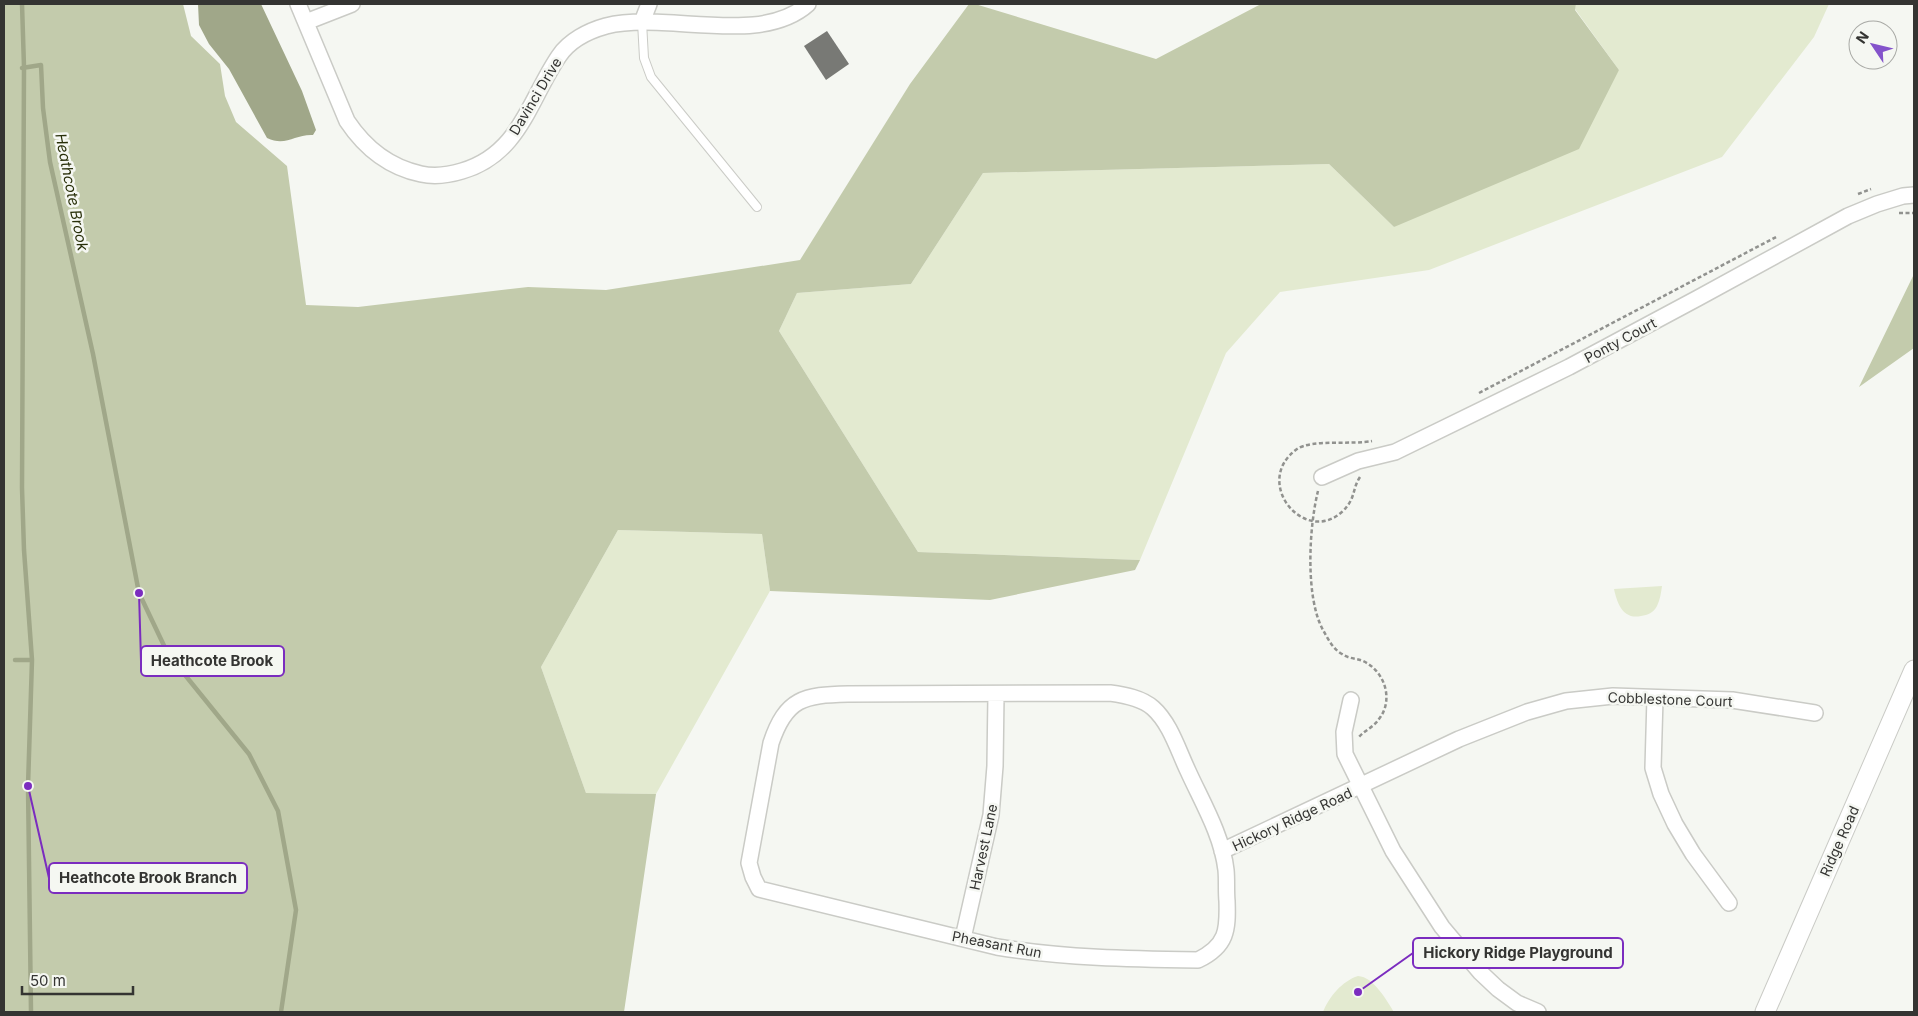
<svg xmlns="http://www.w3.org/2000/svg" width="1918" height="1016" viewBox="0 0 1918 1016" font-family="Inter,sans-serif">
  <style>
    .green { fill: #e3ead0 }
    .forest { fill: #c3cbac }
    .water { fill: #a0a789 }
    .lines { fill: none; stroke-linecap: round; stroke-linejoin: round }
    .stream { stroke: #a0a789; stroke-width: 4.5 }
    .building { fill: #787975 }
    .service-casing { stroke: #cacbc6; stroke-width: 10 }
    .minor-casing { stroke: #cacbc6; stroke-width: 18 }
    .tertiary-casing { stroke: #cacbc6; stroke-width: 21 }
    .path { stroke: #91928f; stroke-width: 2.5; stroke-dasharray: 4 2.5; stroke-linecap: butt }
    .service { stroke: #fff; stroke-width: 8 }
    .minor { stroke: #fff; stroke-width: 15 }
    .tertiary { stroke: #fff; stroke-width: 19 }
    .labels { text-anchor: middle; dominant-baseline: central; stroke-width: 5; stroke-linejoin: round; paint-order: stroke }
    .street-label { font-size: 14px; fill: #343432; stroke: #f5f7f2 }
    .water-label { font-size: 15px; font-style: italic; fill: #282f09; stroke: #f5f7f2 }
    .leader { fill: none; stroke: #7b2cbf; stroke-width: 2 }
    .callout-dot { fill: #7b2cbf; stroke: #f5f7f2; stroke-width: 2 }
    .callout { fill: #f5f7f2; stroke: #7b2cbf; stroke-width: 2 }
    .callout-label { font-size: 15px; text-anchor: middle; font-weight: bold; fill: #343432 }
  </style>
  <rect width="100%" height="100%" fill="#f5f7f2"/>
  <path class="green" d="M1576,4H1829L1814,37L1722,157L1429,270L1280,292L1226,353L1140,560L918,552L779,331L797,293L911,284L983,173L1329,164L1394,227L1619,70L1575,9Z
    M618,530L762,534L770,591L656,794L586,793L541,667Z
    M1662,586C1661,593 1660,600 1657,606C1653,613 1648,615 1641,616C1623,620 1617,603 1614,589Z
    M1358,976C1374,977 1386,1000 1394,1012H1323C1329,997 1342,981 1358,976Z"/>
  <path class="forest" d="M4,4H183L191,36L220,64L225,96L236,122L287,166L306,305L358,307L528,287L606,290L800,260L910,84L969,4H975L1156,59L1261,4H1576L1575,10L1619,70L1579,149L1394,227L1329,164L983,173L911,284L797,293L779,331L918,552L1140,560L1135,570L990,600L770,591L762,534L618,530L541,667L586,793L656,794L624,1012H4Z
    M1914,274V348L1859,387Z"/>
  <path class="water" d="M198,4H261L302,91L316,130L313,135C295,134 286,147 267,138L229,69L209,44L199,25Z"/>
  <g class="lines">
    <path class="stream" d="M22,4L24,67L22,488L24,550L32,660L28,786L31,1012
      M22,68L41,65L43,108L50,162L93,354L139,593L168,654L249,754L278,811L296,910L281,1012
      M15,660H32"/>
  </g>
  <path class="building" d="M827,31L849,64L826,80L804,46Z"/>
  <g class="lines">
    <g class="service-casing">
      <path id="service" d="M642,22L644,58L651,77L757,207"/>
    </g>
    <g class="minor-casing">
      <path id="minor" d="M298,4L347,121C365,148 388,167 421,174C435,177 449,175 462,171C520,154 529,100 559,56C569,41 588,31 606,26C666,11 760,47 808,4
        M306,22L352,4
        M642,22L649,4
        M1322,477L1358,461L1395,452L1569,367L1698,298L1848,216L1877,204L1903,196L1914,195
        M1110,693C1125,695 1142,698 1153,708C1170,723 1178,750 1188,771C1202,802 1222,835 1226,870C1227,880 1226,891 1227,901C1228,930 1227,946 1198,960C1131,959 1064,958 997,947L759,889L753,877L749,863L771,743C786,698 804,695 848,694Z
        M1655,698L1653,768L1661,794L1675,824L1693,854L1729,903
        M1351,700L1344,732L1345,754L1393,851L1442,927L1480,972L1498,989L1517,1003L1538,1012
        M1222,851L1459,739L1527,712L1566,701L1613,696L1732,700L1815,713
        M963,938L991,815L995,766L996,695"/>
    </g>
    <g class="tertiary-casing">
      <path id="tertiary" d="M1765,1012L1914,670"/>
    </g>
    <path class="path" d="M1858,194L1871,189
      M1899,213H1914
      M1479,393L1778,236
      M1360,477C1352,489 1356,498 1343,511C1305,547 1251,482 1297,449C1312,439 1352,445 1372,441
      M1318,491C1309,527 1305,597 1323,630C1328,639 1333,649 1342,654C1349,659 1356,658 1363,661C1385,671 1394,700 1379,719C1374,727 1365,730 1359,737"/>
    <use href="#service" class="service"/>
    <use href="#minor" class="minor"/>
    <use href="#tertiary" class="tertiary"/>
  </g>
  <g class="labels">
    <g class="street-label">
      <text transform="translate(535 96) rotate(-59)">Davinci Drive</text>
      <text transform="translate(1620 340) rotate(-28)">Ponty Court</text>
      <text transform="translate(1670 699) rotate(2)">Cobblestone Court</text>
      <text transform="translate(1292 819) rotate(-25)">Hickory Ridge Road</text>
      <text transform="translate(1839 841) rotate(-66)">Ridge Road</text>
      <text transform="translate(983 847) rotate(-78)">Harvest Lane</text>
      <text transform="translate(997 944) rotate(11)">Pheasant Run</text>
    </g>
    <g class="water-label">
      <text transform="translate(72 192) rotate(79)">Heathcote Brook</text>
    </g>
  </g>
  <path class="leader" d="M139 593L141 661M28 786L49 878M1358 992L1413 953"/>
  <g class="callout-dot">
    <circle cx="139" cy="593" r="5"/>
    <circle cx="28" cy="786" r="5"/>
    <circle cx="1358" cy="992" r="5"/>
  </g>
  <g class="callout">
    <rect x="141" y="646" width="143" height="30" rx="5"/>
    <rect x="49" y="863" width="198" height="30" rx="5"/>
    <rect x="1413" y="938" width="210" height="30" rx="5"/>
  </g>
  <g class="callout-label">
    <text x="212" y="666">Heathcote Brook</text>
    <text x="148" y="883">Heathcote Brook Branch</text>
    <text x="1518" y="958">Hickory Ridge Playground</text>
  </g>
  <rect width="1918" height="1016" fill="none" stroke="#343432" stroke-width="10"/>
  <g transform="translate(1873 45) rotate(305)"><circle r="24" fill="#f5f7f2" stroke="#a8a9a5"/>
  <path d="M0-4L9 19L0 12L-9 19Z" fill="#8453cb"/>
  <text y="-8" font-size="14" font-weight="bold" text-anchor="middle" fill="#343432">N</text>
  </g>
  <path d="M22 986v8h111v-8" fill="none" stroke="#343432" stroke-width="2.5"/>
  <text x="30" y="986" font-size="15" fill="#343432" stroke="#f5f7f2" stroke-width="4" paint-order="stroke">50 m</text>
</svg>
